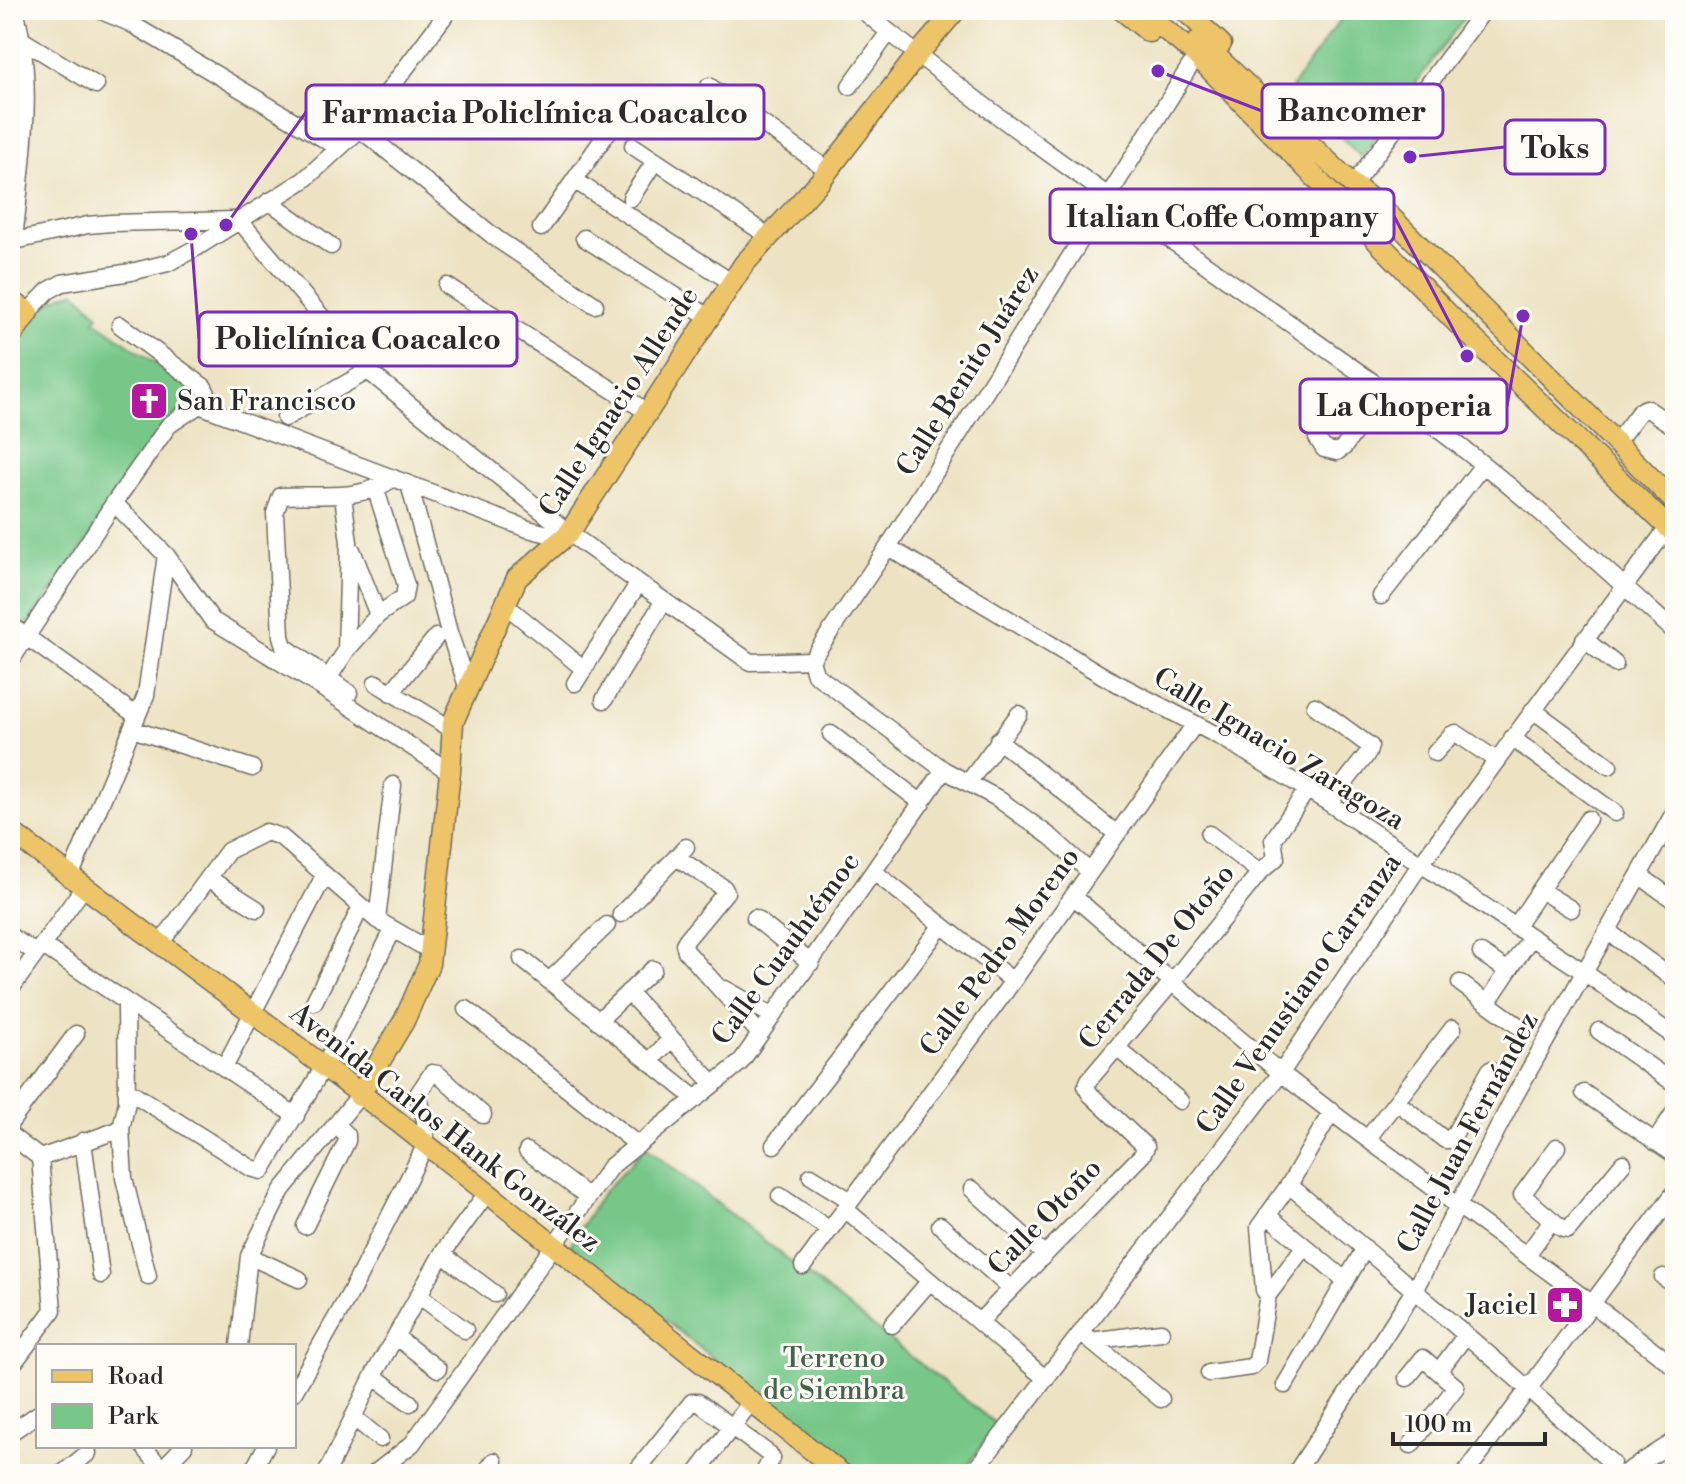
<svg xmlns="http://www.w3.org/2000/svg" width="1685" height="1484" viewBox="0 0 1685 1484" font-family="'Libre Bodoni',serif">
  <style>
    .green { fill: #76c788; stroke: #50795a; stroke-width: 2 }
    .lines { fill: none; stroke-linecap: round; stroke-linejoin: round }
    .minor-casing { stroke: #6f6b60; stroke-width: 19 }
    .major-casing { stroke: #6f6b60; stroke-width: 23 }
    .minor { stroke: #fff; stroke-width: 16 }
    .major { stroke: #eec469; stroke-width: 20 }
    .labels { text-anchor: middle; dominant-baseline: central; stroke-width: 6; stroke-linejoin: round; paint-order: stroke }
    .street-label { font-size: 28px; fill: #2b2b2b; stroke: #fdfcf7 }
    .poi-label { font-size: 28px; fill: #2b2b2b; stroke: #fdfcf7; text-anchor: start }
    .park-label { font-size: 28px; fill: #45624c; stroke: #fdfcf7 }
    .leader { fill: none; stroke: #7b2cbf; stroke-width: 3 }
    .callout-dot { fill: #7b2cbf; stroke: #fdfcf7; stroke-width: 3 }
    .callout { fill: #fdfcf7; stroke: #7b2cbf; stroke-width: 3 }
    .callout-label { font-size: 30px; text-anchor: middle; font-weight: bold; fill: #2b2b2b }
  </style>
  <rect width="100%" height="100%" fill="#fdfcf7"/>
  <filter id="ink" filterUnits="userSpaceOnUse"><feTurbulence type="fractalNoise" baseFrequency=".0125" numOctaves="2"/><feDisplacementMap in="SourceGraphic" scale="16" xChannelSelector="R" yChannelSelector="G"/><feConvolveMatrix kernelMatrix="1 2 1 2 8 2 1 2 1" color-interpolation-filters="sRGB"/></filter>
  <filter id="wash" filterUnits="userSpaceOnUse"><feTurbulence type="fractalNoise" baseFrequency=".006" numOctaves="4" result="noise"/><feDisplacementMap in="SourceGraphic" scale="32" xChannelSelector="R" yChannelSelector="G"/><feGaussianBlur stdDeviation="1.8" result="paint"/><feColorMatrix in="noise" values="0 0 0 0 0 0 0 0 0 0 0 0 0 0 0 0 0 1.4 0 .05"/><feComposite in="paint" operator="in"/></filter>
  <g filter="url(#wash)">
    <rect width="100%" height="100%" fill="#ede3c3"/>
    <path class="green" d="M1347,10H1470L1361,157L1292,87Z
      M75,291L99,315L95,321L194,390L26,627L10,616V353C29,323 39,302 75,291Z
      M646,1147L996,1424L962,1474H859L570,1245L601,1195Z"/>
  </g>
  <g filter="url(#ink)">
    <g class="lines">
      <g class="minor-casing">
        <path id="minor" d="M99,10L130,23L339,148
          M862,10C1039,155 1231,279 1416,413C1508,480 1591,556 1675,632
          M24,41L96,85
          M709,86L828,170
          M850,86L889,32
          M360,129L497,239L595,305
          M633,146L767,235
          M1359,177L1484,10
          M574,180L731,282
          M631,198L655,161
          M269,201L331,246
          M239,220L368,371L569,533L750,662L811,660
          M541,228L612,126
          M584,238L709,317
          M14,241C21,165 36,85 15,10
          M10,242L88,225L111,223L237,220
          M447,286L646,411
          M28,312L48,291L62,283L131,272L168,263L196,248L304,180L360,129L449,10
          M120,325L204,387L214,409
          M1356,407L1361,423L1344,447L1337,452L1324,449L1317,438L1319,433L1340,407H1356L1374,383
          M285,418L368,371
          M1621,436L1640,411L1646,408L1675,427
          M409,484L449,632L468,689
          M114,503L167,556L212,620L316,684L450,772
          M888,547L1107,678L1226,740L1329,803L1584,972L1675,1037
          M352,550L378,615
          M1381,596L1483,465
          M514,612L584,669
          M10,625L137,716
          M1584,639L1615,664
          M346,651L378,615L404,597L406,585L376,490
          M811,660L888,547L1190,66
          M811,660L815,674L944,770L997,798L1051,837L1090,872
          M10,662L114,503L169,425L199,405L528,529L564,538
          M329,677L346,651L349,542L343,496
          M376,683L453,730
          M575,683L638,584
          M349,693L284,646L281,636L275,513L281,496C323,493 357,503 394,478
          M391,693L436,637
          M604,700L663,602
          M1315,706L1370,746L1368,753L1329,803
          M1533,710L1609,766
          M132,729L252,768
          M831,734L922,803
          M1512,738L1615,813
          M998,740L1117,834
          M1435,753L1451,735L1456,733L1496,760
          M968,783L1019,714
          M1209,834L1260,872
          M676,857L724,888L726,892L687,939L684,944L686,951L760,1034
          M874,872L1013,981
          M1639,875L1675,901
          M70,877L146,695L166,555
          M208,878L257,909
          M1540,890L1571,909
          M1073,896C1142,955 1210,1016 1281,1073C1409,1175 1546,1265 1675,1367
          M621,914L686,847
          M755,918L811,963
          M377,920L393,785
          M1515,927L1588,819
          M1607,931L1675,980
          M10,936L36,953
          M160,944L228,851L266,832L281,837L377,920L431,951
          M42,945L296,1116
          M1481,953L1508,971
          M522,959L696,1099
          M549,981L607,925
          M1460,983L1517,1025
          M725,989L773,1016
          M10,990L84,887
          M628,992L714,1084
          M126,1002L127,1102L121,1129L124,1178L148,1276
          M314,1002L361,907
          M1487,1003L1531,937
          M466,1009L638,1145
          M598,1021L653,969
          M1599,1031L1675,1084
          M1117,1048L1180,1101
          M649,1062L671,1039
          M224,1068L324,876
          M126,1089L251,1168L262,1171L323,1068L393,930
          M1584,1093L1675,1155
          M1397,1102L1445,1140H1451L1490,1070
          M10,1123L76,1034
          M10,1135L40,1158
          M1368,1138L1453,1028
          M83,1141L101,1275
          M1655,1142L1675,1111
          M774,1145L942,925
          M1557,1147L1522,1195L1563,1229L1568,1230L1623,1163
          M527,1151L587,1196
          M40,1158L121,1129
          M811,1176L851,1201
          M1289,1185C1398,1276 1506,1368 1612,1463
          M972,1189L1044,1254
          M780,1196L830,1230
          M845,1209L1046,1379
          M1267,1215L1346,1281
          M940,1225L1011,1289
          M305,1226L347,1141V1135L336,1124
          M442,1254L495,1294
          M1527,1255L1552,1220
          M249,1256L299,1279
          M803,1266L1013,981L1195,724
          M1663,1277L1675,1285
          M1268,1295L1264,1290L1259,1227L1289,1185L1332,1111
          M420,1296L465,1330
          M979,1322L1142,1155L1146,1147L1090,1094L1086,1087L1089,1080L1173,981L1260,872L1276,858L1273,840L1307,790
          M892,1325L930,1281
          M1082,1334L1161,1399
          M396,1337L438,1369
          M1090,1341L1161,1332
          M239,1346L249,1256L282,1190L359,1096
          M10,1368L53,1310L40,1158
          M1439,1371L1465,1336
          M1209,1373L1251,1367L1257,1361L1268,1295L1304,1247
          M373,1376L410,1403
          M1407,1378L1423,1358L1456,1387L1411,1445
          M1285,1385L1365,1248
          M294,1392L352,1290L426,1144L425,1120L418,1094L432,1073L438,1074L483,1115
          M353,1417L380,1439
          M10,1433L38,1414
          M143,1446L166,1474
          M162,1469L184,1446
          M62,1474L88,1453
          M251,1474L266,1446
          M326,1474L373,1376L442,1254L487,1193
          M374,1474L412,1444L610,1167L740,1063L944,770
          M484,1474L494,1461
          M634,1474L692,1402H698L769,1454L772,1458L763,1474
          M696,1474L751,1402
          M972,1474L1281,1073L1420,865L1661,537
          M1295,1474L1415,1289L1513,1099L1675,811
          M1465,1474L1675,1192
          M1623,1474L1675,1441
          M1672,1474L1675,1472"/>
      </g>
      <g class="major-casing">
        <path id="major" d="M1122,10L1149,32
          M1141,10L1195,54L1452,318L1675,534
          M1184,10L1221,44
          M1199,40L1352,184L1380,206L1675,502
          M10,300L28,312L10,338
          M10,831L398,1122L842,1474
          M359,1096L404,1021L429,964L450,772L453,722L517,578L569,533L744,264L820,181L918,54L956,10"/>
      </g>
      <use href="#minor" class="minor"/>
      <use href="#major" class="major"/>
    </g>
  </g>
  <defs>
    <g id="church-square" transform="scale(2)"><rect x="-9" y="-9" width="18" height="18" rx="4" fill="#b5179e" stroke="#fdfcf7"/><path d="M-1.2-6h2.4v3.5h3.3v2.4h-3.3V6h-2.4V-.1h-3.3v-2.4h3.3Z" fill="#fff"/></g>
    <g id="pharmacy-square" transform="scale(2)"><rect x="-9" y="-9" width="18" height="18" rx="4" fill="#b5179e" stroke="#fdfcf7"/><path d="M-2-6h4v4h4v4h-4v4h-4v-4h-4v-4h4Z" fill="#fff"/></g>
  </defs>
  <g fill-rule="evenodd">
    <use href="#church-square" x="149" y="401"/>
    <use href="#pharmacy-square" x="1565" y="1305"/>
  </g>
  <g class="labels">
    <g class="street-label">
      <text transform="translate(968 371) rotate(-58)">Calle Benito Juárez</text>
      <text transform="translate(619 402) rotate(-57)">Calle Ignacio Allende</text>
      <text transform="translate(1279 749) rotate(31)">Calle Ignacio Zaragoza</text>
      <text transform="translate(786 949) rotate(-54)">Calle Cuauhtémoc</text>
      <text transform="translate(1000 952) rotate(-54)">Calle Pedro Moreno</text>
      <text transform="translate(1157 957) rotate(-51)">Cerrada De Otoño</text>
      <text transform="translate(1299 994) rotate(-55)">Calle Venustiano Carranza</text>
      <text transform="translate(445 1128) rotate(38)">Avenida Carlos Hank González</text>
      <text transform="translate(1468 1133) rotate(-62)">Calle Juan Fernández</text>
      <text transform="translate(1045 1217) rotate(-46)">Calle Otoño</text>
    </g>
    <g class="poi-label">
      <text x="177" y="401">San Francisco</text>
      <text x="1537" y="1305" text-anchor="end">Jaciel</text>
    </g>
    <g class="park-label">
      <text x="834" y="1358">Terreno<tspan x="834" dy="32">de Siembra</tspan></text>
    </g>
  </g>
  <path class="leader" d="M1158 71L1262 111M226 225L306 112M1410 157L1505 147M1467 356L1394 216M191 234L199 339M1523 316L1507 406"/>
  <g class="callout-dot">
    <circle cx="1158" cy="71" r="8"/>
    <circle cx="226" cy="225" r="8"/>
    <circle cx="1410" cy="157" r="8"/>
    <circle cx="1467" cy="356" r="8"/>
    <circle cx="191" cy="234" r="8"/>
    <circle cx="1523" cy="316" r="8"/>
  </g>
  <g class="callout">
    <rect x="1262" y="84" width="181" height="54" rx="8"/>
    <rect x="306" y="85" width="458" height="54" rx="8"/>
    <rect x="1505" y="120" width="100" height="54" rx="8"/>
    <rect x="1050" y="189" width="344" height="54" rx="8"/>
    <rect x="199" y="312" width="318" height="54" rx="8"/>
    <rect x="1300" y="379" width="207" height="54" rx="8"/>
  </g>
  <g class="callout-label">
    <text x="1352" y="121">Bancomer</text>
    <text x="535" y="123">Farmacia Policlínica Coacalco</text>
    <text x="1555" y="158">Toks</text>
    <text x="1222" y="227">Italian Coffe Company</text>
    <text x="358" y="349">Policlínica Coacalco</text>
    <text x="1404" y="416">La Choperia</text>
  </g>
  <rect width="1685" height="1484" fill="none" stroke="#fdfcf7" stroke-width="40"/>
  <rect x="36" y="1344" width="260" height="104" fill="#fdfcf7" stroke="#a9a8a5" stroke-width="2"/>
  <rect x="52" y="1370" width="40" height="12" fill="#eec469" stroke="#a9a8a5" stroke-width="2"/>
  <text x="108" y="1384" font-size="24" fill="#2b2b2b">Road</text>
  <rect x="52" y="1404" width="40" height="24" fill="#76c788" stroke="#a9a8a5" stroke-width="2"/>
  <text x="108" y="1424" font-size="24" fill="#2b2b2b">Park</text>
  <path d="M1393 1432v12h152v-12" fill="none" stroke="#2b2b2b" stroke-width="4"/>
  <text x="1405" y="1432" font-size="24" fill="#2b2b2b" stroke="#fdfcf7" stroke-width="6" paint-order="stroke">100 m</text>
</svg>
